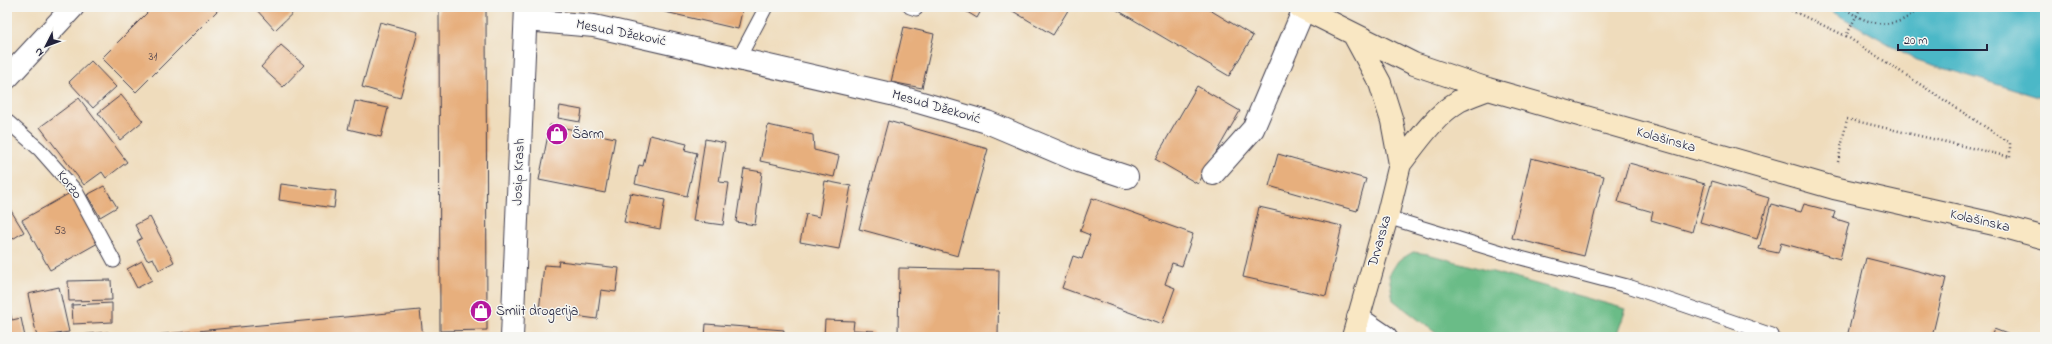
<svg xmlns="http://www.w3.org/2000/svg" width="2052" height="344" viewBox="0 0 2052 344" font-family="'Indie Flower',sans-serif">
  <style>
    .forest { fill: #6abc87; stroke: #466f61 }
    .water { fill: #4cb8c7; stroke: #376d81 }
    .building { fill: #e7af7d }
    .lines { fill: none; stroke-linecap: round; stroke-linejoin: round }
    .lane-casing { stroke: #413e4e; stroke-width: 15 }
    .street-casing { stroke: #413e4e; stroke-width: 24 }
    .secondary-casing { stroke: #413e4e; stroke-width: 24 }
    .path { stroke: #413e4e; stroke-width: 2.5; stroke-dasharray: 1 3; stroke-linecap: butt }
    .lane { stroke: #fff; stroke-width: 13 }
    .street { stroke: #fff; stroke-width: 22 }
    .secondary { stroke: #f9e7c3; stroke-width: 22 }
    .labels { text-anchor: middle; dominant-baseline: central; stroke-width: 3; stroke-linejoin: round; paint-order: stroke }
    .number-label { font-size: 12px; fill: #53454c }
    .street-label { font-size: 14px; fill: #22223b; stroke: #f6f6f2 }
    .poi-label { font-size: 14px; fill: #22223b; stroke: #f6f6f2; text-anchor: start }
  </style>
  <rect width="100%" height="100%" fill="#f6f6f2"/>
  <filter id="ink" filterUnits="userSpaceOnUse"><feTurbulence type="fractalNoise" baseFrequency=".025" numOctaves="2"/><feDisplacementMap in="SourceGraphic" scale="8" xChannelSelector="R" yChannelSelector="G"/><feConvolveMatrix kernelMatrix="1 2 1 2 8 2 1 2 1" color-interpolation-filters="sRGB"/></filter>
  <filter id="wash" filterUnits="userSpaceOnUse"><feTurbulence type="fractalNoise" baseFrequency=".012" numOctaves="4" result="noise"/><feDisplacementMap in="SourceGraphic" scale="16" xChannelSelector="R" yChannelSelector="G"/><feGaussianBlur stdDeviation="0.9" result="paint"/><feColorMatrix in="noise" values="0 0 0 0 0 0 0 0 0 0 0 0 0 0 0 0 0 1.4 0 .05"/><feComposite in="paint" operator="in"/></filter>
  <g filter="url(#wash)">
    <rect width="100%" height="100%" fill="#efdcbc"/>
    <path class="forest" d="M1413,252L1428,254L1626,309L1616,337H1441L1393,300L1389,275L1398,261Z"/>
    <path class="water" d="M1824,7H2045V99L1917,60Z"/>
    <g id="blocks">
      <path class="building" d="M153,7H221L136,92L102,58Z
        M254,7H299L275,30Z
        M439,7H486L487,330L440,331Z
        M644,7H743L738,29Z
        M959,7H983L977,18Z
        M1006,7H1070L1053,35Z
        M1112,7H1205L1253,36L1229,76Z
        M380,22L418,32L400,98L362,87Z
        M904,27L934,34L922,88L891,82Z
        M281,45L304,65L283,87L261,67Z
        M91,61L116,87L93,108L69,82Z
        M1197,86L1240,111L1198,184L1155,159Z
        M121,95L143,121L120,140L98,113Z
        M79,98L127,162L106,178L102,172L84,185L40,127Z
        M355,101L388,108L381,137L348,129Z
        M560,106L582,110L580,122L558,118Z
        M888,121L988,149L958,256L859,229Z
        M550,125L615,138L605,193L539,180Z
        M768,125L813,135L814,150L839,156L834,177L760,161Z
        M650,135L687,144L685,150L697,153L687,196L635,184L639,165L643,166Z
        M705,139L725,143L719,182L729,183L723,225L693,221Z
        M1278,154L1366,179L1357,211L1269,186Z
        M1531,158L1604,176L1584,256L1512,238Z
        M1629,163L1705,184L1692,232L1651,220L1653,212L1618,202Z
        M744,169L762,172L755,225L736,222Z
        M825,181L851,186L839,249L800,242L806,214L819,217Z
        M1712,181L1769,198L1757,239L1700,222Z
        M281,184L336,191L334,208L279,200Z
        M104,186L117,207L100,217L87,195Z
        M70,193L98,243L50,270L22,220Z
        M630,193L665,200L660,229L624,222Z
        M1092,198L1193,234L1182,266L1172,263L1165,284L1175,288L1162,324L1062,288L1073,256L1082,259L1090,235L1080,231Z
        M7,204L24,232L11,240L7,233Z
        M1771,204L1801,212L1804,204L1835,212L1833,218L1849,223L1840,259L1781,243L1778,253L1759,249Z
        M1259,207L1342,226L1326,296L1243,277Z
        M150,217L174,262L159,270L153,258L147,260L137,241L142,238L135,225Z
        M1866,258L1946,278L1932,337H1847Z
        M142,261L152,280L137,288L127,269Z
        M559,261L619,268L616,292L601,290L597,319L539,311L544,265L558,266Z
        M899,268L999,270L998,337H898Z
        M111,280L112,300L69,301L68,281Z
        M59,287L69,332L37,337L28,294Z
        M112,303V322L73,324L72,305Z
        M420,310L423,337H144V336Z
        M10,312L12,320L21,318L25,337H7V313Z
        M825,320L854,321L853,330L874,331V337H824Z
        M706,324L784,330L783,337H705Z
        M1994,329L2015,337H1991Z
        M108,332L109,337H71V336Z"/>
    </g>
  </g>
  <g filter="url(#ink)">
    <use href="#blocks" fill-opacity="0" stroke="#413e4e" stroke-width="1"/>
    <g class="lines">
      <g class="lane-casing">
        <path id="lane" d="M910,7L916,9
          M739,58L766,7
          M7,121L39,149L76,191L114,261
          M1387,217L1521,258L1631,287L1772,335"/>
      </g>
      <g class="street-casing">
        <path id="street" d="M526,20L594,26L891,94L987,122L1079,161L1127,177
          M7,78L73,7
          M1213,174L1253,129L1304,9
          M1358,318L1386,337
          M512,337L526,7"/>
      </g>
      <g class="secondary-casing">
        <path id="secondary" d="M1300,7L1414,64L1488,89L1834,188L1994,224L2045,238
          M1400,164C1417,142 1435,115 1459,101C1468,96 1478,93 1488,89
          M1353,337L1387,217L1400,164L1392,121L1380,83L1354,35"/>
      </g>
      <path class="path" d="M1784,7L1846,36
        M1843,7C1867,26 1897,32 1920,7
        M1838,162L1847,119L2010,157V143L1846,36L1861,7"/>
      <use href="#lane" class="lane"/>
      <use href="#street" class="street"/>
      <use href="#secondary" class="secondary"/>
    </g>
  </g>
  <defs>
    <g id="shop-disc" transform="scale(1.15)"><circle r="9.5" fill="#b5179e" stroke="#f6f6f2"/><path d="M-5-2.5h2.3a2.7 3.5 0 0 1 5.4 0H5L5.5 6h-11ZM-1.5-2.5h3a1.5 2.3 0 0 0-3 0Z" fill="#fff"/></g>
  </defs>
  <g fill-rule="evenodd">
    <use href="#shop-disc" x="557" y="134"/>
    <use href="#shop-disc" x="481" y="311"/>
  </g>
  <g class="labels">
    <g class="number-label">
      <text x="153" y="57">31</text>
      <text x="60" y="231">53</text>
    </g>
    <g class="street-label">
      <text transform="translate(621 33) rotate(11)">Mesud Džeković</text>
      <text transform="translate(936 107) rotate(16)">Mesud Džeković</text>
      <text transform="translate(1666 140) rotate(16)">Kolašinska</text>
      <text transform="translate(519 172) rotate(-88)">Josip Krash</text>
      <text transform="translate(69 185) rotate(52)">Korzo</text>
      <text transform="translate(1980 221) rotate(13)">Kolašinska</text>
      <text transform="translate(1380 241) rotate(-74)">Drvarska</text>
    </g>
    <g class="poi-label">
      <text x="572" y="134">Šarm</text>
      <text x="496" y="311">Smiit drogerija</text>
    </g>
  </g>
  <rect width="2052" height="344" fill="none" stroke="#f6f6f2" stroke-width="24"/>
  <g transform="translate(46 46) rotate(228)" stroke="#f6f6f2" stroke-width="3" paint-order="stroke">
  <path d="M0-3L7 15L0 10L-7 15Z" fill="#22223b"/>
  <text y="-6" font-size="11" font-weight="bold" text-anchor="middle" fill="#22223b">N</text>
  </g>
  <path d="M1898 44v6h89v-6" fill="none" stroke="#22223b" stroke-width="2"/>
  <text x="1904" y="44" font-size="12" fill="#22223b" stroke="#f6f6f2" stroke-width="3" paint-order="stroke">20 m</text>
</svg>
